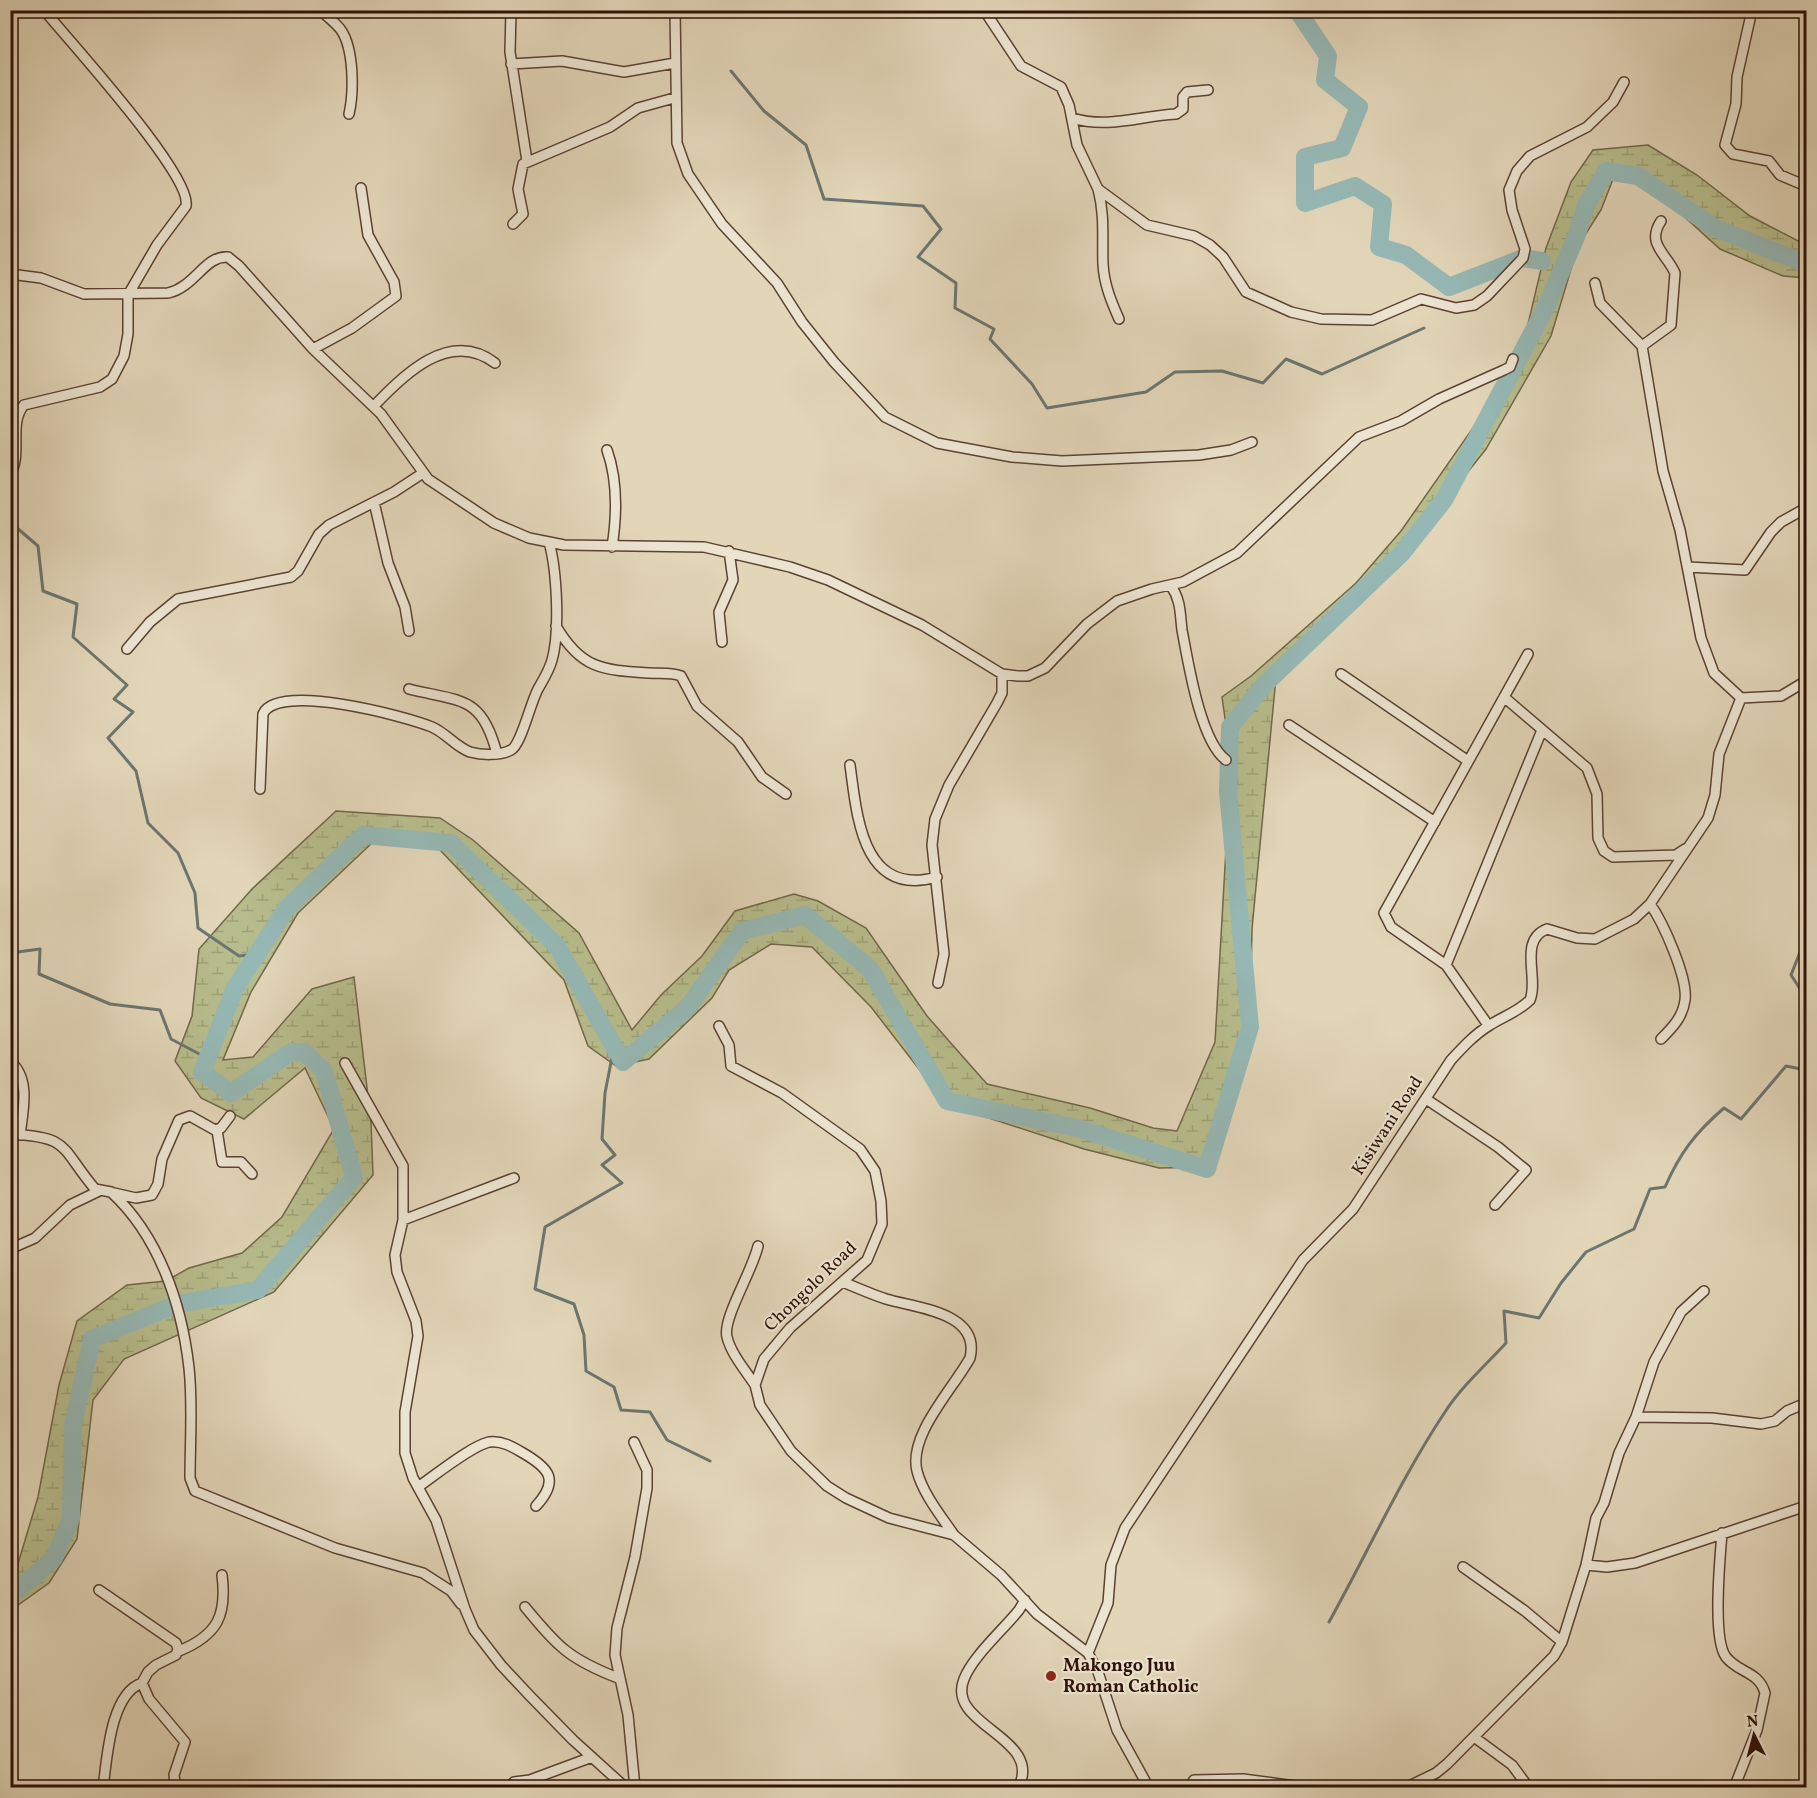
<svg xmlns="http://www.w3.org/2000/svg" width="1817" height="1798" viewBox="0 0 1817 1798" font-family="Vollkorn,serif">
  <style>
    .wetland { fill: url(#wetland-marsh); stroke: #72664a; stroke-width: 1.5 }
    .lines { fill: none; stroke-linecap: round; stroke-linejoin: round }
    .stream { stroke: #6c756f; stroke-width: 3 }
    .river { stroke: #96b8b5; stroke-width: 18 }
    .minor-casing { stroke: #5b4233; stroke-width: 12 }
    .minor { stroke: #ece4d1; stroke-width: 9 }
    .poi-dot { fill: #8f2418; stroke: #ece4d1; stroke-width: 2 }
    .labels { text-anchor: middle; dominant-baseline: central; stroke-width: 4.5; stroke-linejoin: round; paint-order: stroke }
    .street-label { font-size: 18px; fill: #2e1107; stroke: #ece4d1 }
    .poi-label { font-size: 18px; font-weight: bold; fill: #2e1107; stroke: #ece4d1; text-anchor: start }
  </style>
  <defs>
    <pattern id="wetland-marsh" width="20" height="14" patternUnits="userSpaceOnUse" patternTransform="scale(1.5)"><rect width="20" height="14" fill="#b7bc8c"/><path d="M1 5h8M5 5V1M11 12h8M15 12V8" fill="none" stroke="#9ea177"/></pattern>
  </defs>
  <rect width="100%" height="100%" fill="#e2d5b8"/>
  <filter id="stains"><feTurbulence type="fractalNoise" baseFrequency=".00333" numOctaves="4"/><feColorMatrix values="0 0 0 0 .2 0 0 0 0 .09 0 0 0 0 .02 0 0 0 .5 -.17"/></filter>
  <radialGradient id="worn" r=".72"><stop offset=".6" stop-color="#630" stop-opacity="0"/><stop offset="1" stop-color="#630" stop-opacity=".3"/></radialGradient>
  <path class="wetland" d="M1648,145L1697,175L1750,216L1806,245V278L1783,276L1720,249L1646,182L1617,169L1601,210L1578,246L1551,336L1486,449L1421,531L1371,584L1277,667L1252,929L1250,1030L1212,1167L1159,1168L1084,1149L946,1104L871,1007L812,947L771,944L729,970L712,998L649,1059L616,1066L588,1046L564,980L439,849L373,842L298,913L251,992L223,1060L253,1057L312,989L354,977L371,1122L373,1175L274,1292L124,1359L93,1400L77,1539L49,1583L11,1610L10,1571L17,1567L38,1497L59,1385L77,1321L127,1285L166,1281L189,1268L242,1253L282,1217L334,1129L305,1068L244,1119L201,1098L175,1061L192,1016L199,949L252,889L336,811L440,818L473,840L579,933L632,1030L661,995L702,956L735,911L794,894L818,901L866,928L927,1016L987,1084L1090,1108L1153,1128L1177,1131L1215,1042L1231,761L1222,697L1251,676L1356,583L1401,531L1519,362L1546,248L1571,182L1593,150Z"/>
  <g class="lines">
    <path class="stream" d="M731,71L764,111L806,145L824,199L923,206L941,229L918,257L956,283L955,308L994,329L990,339L1032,384L1047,408L1146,392L1175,372L1222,371L1263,383L1286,359L1322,374L1424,328
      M10,522L38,546L43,591L77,604L73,637L127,685L114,699L133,712L108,738L136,771L148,823L178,853L195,893L198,928L239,956L257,954
      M1806,937L1791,975L1806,998
      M10,953L40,949L39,974L110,1004L160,1010L171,1039L207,1058
      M614,1047L605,1093L602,1139L615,1155L602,1165L622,1183L545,1227L535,1289L574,1304L584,1335L586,1371L614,1387L621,1410L650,1412L667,1440L710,1461
      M1329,1622C1368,1552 1401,1478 1445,1412C1461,1387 1486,1365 1506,1343L1504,1311L1539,1318L1561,1283L1586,1252L1634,1229L1650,1189L1665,1187C1680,1153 1695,1133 1724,1108L1741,1119L1786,1066L1806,1070"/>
    <path class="river" d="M1297,10L1328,56L1325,80L1359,107L1342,148L1305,157V203L1355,186L1383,204L1379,247L1406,255L1449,287L1523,258L1542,261
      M10,1597L54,1558L71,1519L73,1425L92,1339L177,1304L258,1290L354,1177L324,1071L304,1052H291L231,1093L202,1072L235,988L286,909L363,835L451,843L557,946L623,1062L688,1007L742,931L805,915L870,969L947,1101L1081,1129L1207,1169L1250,1027L1228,792L1230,727L1265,684L1402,553L1444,500L1546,307L1576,237L1587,203L1606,171L1638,176L1715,228L1806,264"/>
    <g class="minor-casing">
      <path id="minor" d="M321,10C327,17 336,23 341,30C354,49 354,92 349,114
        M511,10L510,52L527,161
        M675,10L677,143L688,174L722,224L777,283L802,322L834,362L885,417L937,443L1012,457L1062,461L1199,455L1231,450L1252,442
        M984,10L1021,66L1061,87L1069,105L1077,145L1098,189L1147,225L1194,236L1210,245L1223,257L1246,292L1291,312L1321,319L1372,320L1421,299L1456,308L1474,305L1487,296L1523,258L1525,249L1512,210L1509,190L1517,171L1530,156L1587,127L1613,102L1624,82
        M1752,10L1737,77L1736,104L1725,145L1733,154L1769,161L1780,175L1806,186
        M511,64L562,61L624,72L675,63
        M1072,118C1108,129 1139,116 1176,114L1183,109V97L1187,92L1208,90
        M1098,189C1105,215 1102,239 1103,264C1104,284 1111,301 1119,319
        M513,224L523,214L518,189L523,164L610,127L638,108L674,98
        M10,274L41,278L84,294L168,293C195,287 205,255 228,257L239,266L313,349L381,414L428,479L494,523L529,538L564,545L704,547L790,567L828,580L922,625L1002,674L1018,676H1028L1045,668L1087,624L1117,601L1152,589L1183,582L1237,553L1359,437L1401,421L1439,399L1504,370L1510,367L1513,359
        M1595,283L1600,303L1642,346L1663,471L1680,530L1701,638L1714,673L1741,698L1781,696L1806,681
        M1642,346L1671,325L1675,273C1666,253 1646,244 1661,221
        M313,349L352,328L396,296L394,282L368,235L361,188
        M374,406C404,374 450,329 495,363
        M607,450C618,481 617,515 612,547
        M10,475C23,454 8,424 24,405L100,387L112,379L124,356L128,334V295L157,245L186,206C193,176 69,41 44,10
        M374,502L388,563L405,607L409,631
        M1688,567L1745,570L1771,532L1781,522L1806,508
        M1171,586C1181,600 1180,614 1182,630C1188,661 1200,741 1226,760
        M556,626C581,669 602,670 649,673C660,674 670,672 681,676L697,706L738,742L762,777L786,794
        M722,642L719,612L733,580L729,551
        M127,649L150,622L178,599L291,577L298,571L319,534L329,525L394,492L423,473
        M1341,674L1468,761
        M409,689C461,702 482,695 497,754
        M1504,697L1587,768L1597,794L1598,838L1604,851L1613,857L1676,855L1685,849
        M1289,725L1435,822
        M850,765C857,816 862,898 937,877
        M260,789L263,714C277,682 405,716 432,727C446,733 456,747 470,752C481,755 500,756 511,750C521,745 530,704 538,689C543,680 549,671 552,660C560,632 557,571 549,542
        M1650,904C1663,922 1688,978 1685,1000C1683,1017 1672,1028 1661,1039
        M1446,965L1542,730
        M938,983L944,954L932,845L935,819L949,785L997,703L1002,693V674
        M1488,1025L1446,965L1391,927L1384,913L1528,654
        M719,1026L729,1045L731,1066L782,1093L860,1149L875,1171L881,1201L882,1224L867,1260L790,1328L764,1359L755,1385L760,1405L791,1451L827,1486L846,1498L889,1518L954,1535L1001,1575L1037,1614L1088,1653L1098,1672L1117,1730L1149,1788
        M10,1061C31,1079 23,1110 20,1135
        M345,1063L403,1166V1220L395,1255L397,1272L416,1321L418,1336L405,1412V1453L413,1478L436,1520L465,1609L474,1630L501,1665L530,1696L573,1740L626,1788
        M1426,1099L1498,1147L1526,1170L1495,1205
        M217,1130L222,1162H241L252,1174
        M10,1134C72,1137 60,1148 95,1189L111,1192C159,1236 182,1305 189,1368C193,1404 190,1442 190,1478L195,1491L335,1548L423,1573L451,1591L461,1604
        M114,1193L136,1198L152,1195L158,1184L162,1159L179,1120L190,1116L215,1130L221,1128L230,1116
        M403,1220L514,1178
        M10,1249L35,1238L70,1205L99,1191
        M843,1282C857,1288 871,1294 886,1299C916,1308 981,1312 970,1358C953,1389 908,1435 917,1471C923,1494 941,1516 954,1535
        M755,1385C746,1371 731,1354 727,1337C722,1319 753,1270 758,1246
        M1636,1417L1712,1418L1761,1424L1775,1421L1787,1411L1806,1403
        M634,1442L647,1470V1488L635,1557L617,1628L615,1655L628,1715L635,1788
        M418,1487C434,1476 471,1446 489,1442C501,1440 513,1447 523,1453C549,1468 560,1480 536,1506
        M1722,1533C1720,1558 1712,1639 1726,1657C1738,1673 1759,1671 1765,1693L1757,1730L1734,1788
        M1586,1565L1607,1567L1635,1563L1806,1506
        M1463,1567L1525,1611L1562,1642
        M99,1590L176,1643L178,1649L176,1655L156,1665L148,1672L142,1683L149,1699L185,1742L174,1775L175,1783L181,1788
        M525,1607C558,1647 569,1659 618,1678
        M179,1651C218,1635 227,1615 222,1575
        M1088,1653L1108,1603L1111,1565L1125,1528L1303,1260L1353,1209L1451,1060C1463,1047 1475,1034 1490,1025C1504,1016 1518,1012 1530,1000C1539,978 1518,940 1547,929L1577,938L1595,939L1634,919L1650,904L1708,818L1715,795L1719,754L1741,698
        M1474,1737L1512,1765L1529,1788
        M514,1782L530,1780L592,1757
        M103,1788C107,1759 110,1694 142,1683
        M1018,1788C1045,1737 945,1726 964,1679C973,1656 1003,1630 1019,1610L1025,1600
        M1189,1788L1194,1780L1243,1779L1311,1788
        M1405,1788L1436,1773L1447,1764L1554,1656L1562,1642L1586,1565L1596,1518L1604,1503L1619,1453L1636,1417L1654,1362L1681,1312L1704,1291"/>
    </g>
    <use href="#minor" class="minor"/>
  </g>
  <circle class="poi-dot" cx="1051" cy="1676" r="6"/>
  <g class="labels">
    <g class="street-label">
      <text transform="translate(1388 1126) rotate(-57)">Kisiwani Road</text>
      <text transform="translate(811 1287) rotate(-44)">Chongolo Road</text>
    </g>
    <g class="poi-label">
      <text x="1063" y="1666">Makongo Juu<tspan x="1063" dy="21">Roman Catholic</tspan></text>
    </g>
  </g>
  <rect width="1817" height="1798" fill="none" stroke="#e2d5b8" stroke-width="36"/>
  <rect x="12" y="12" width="1793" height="1774" fill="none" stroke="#2e1107" stroke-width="3"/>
  <rect x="18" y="18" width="1781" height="1762" fill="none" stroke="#2e1107" stroke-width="1.5"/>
  <g transform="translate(1754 1735) rotate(354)" stroke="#ece4d1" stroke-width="4.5" paint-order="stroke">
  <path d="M0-4.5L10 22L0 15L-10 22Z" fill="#2e1107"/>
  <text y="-9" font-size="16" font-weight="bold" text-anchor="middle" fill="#2e1107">N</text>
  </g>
  <rect width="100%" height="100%" filter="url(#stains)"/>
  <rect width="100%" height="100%" fill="url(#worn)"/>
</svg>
